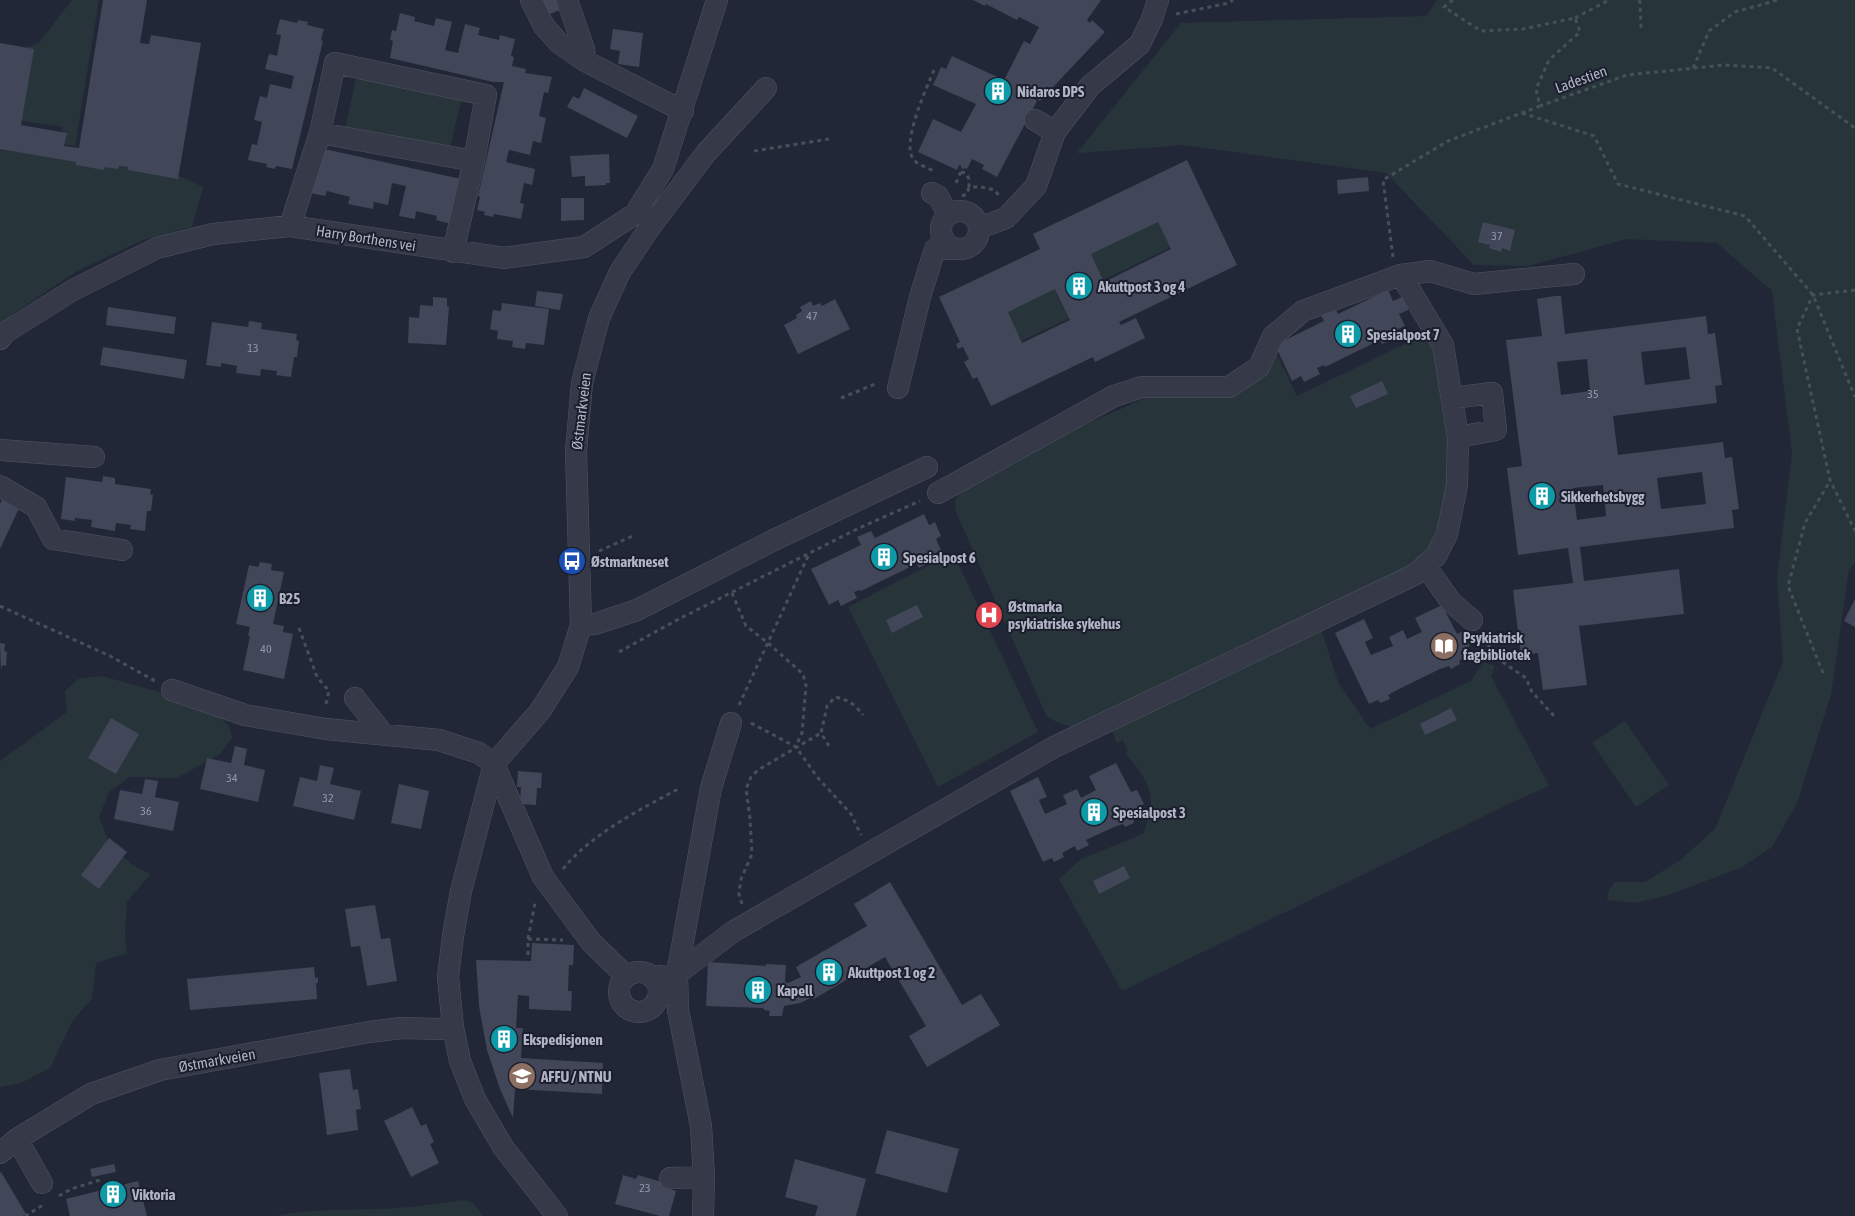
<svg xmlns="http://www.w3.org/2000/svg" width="1855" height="1216" viewBox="0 0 1855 1216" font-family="'Asap Condensed',sans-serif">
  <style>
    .green { fill: #27353b }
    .building { fill: #414658; fill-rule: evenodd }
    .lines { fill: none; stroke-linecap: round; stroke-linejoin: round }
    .minor-casing { stroke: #505462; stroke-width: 22 }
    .path { stroke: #445157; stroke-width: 3; stroke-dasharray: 4 4; stroke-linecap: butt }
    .minor { stroke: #363947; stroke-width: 21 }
    .labels { text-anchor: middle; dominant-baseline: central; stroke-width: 4; stroke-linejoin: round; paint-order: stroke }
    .number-label { font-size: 12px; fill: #9498a9 }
    .street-label { font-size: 15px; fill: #b0b4c4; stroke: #1b1e2c }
    .poi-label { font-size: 15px; font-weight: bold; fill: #b0b4c4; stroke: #1b1e2c; text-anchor: start }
  </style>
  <rect width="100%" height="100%" fill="#222737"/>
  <path class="green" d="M72,0H99L75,146L61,144L63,127L15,120L27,47L38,44Z
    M1437,0H1855V563L1849,569L1831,694L1797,803L1772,847L1742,867L1669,895L1635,903L1607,900L1609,890L1615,882H1645L1679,861L1715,829L1783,662L1777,579L1792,453L1772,291L1717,243L1627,239L1528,266L1474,265L1386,173L1184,145L1077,153L1181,23L1426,16Z
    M357,74L462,97L449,152L345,129Z
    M0,147L177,175L203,187L192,227L143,240L77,271L14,313L0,325Z
    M1158,219L1171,247L1103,280L1090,252Z
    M1055,288L1070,318L1021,341L1007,311Z
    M1428,333L1431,337L1450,418L1449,496L1440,536L1424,559L1080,727C1066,726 1057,724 1046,715L956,512L955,501L960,491L1050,440L1150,396L1235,394L1275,350L1297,396Z
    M953,553L1038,732L938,787L848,607Z
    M1320,626L1338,682L1370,729L1471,681L1483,662L1495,666L1491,676L1549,786L1515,801L1122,991L1059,879L1081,859L1143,834C1158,795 1151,785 1126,754L1128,752L1123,740L1117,743L1111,728Z
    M102,676L195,702L212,710L229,726L232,738L220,754L177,778L130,777L109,792L99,817L110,845L131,864L150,874L127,902L125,933L127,953L96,963L92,999L73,1020L50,1068L21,1083L0,1087V761L67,712L65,691L78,679Z
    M1625,721L1669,785L1636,807L1592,743Z
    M462,1200L472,1202L483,1216H275C310,1209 346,1210 382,1209C409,1208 435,1204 462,1200Z"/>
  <path class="building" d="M103,0H147L140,43L149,44L151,35L201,43L178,179L128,170V167L119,166L118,169L105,167L104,170L76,165V162L0,149V43L34,49L21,125L67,133L64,146L79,148Z
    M541,0H556L560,10L547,15Z
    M973,0H1101L1087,20L1090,23L1092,20L1105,32L1040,101L1035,97L1034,99L1037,101L997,177L982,169L984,165L972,159L967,169L959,165L957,170L918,152L933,119L961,132L976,104L933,85L941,67L946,69L952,56L1004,80L1024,41L1030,44L1039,27L1019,17L1017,20L986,4L985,6Z
    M400,13L415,17L414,21L434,26L436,18L452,22L445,50L458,53L465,24L480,28L478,35L499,40L500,35L515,39L511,56L514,57L512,66L526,69L525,73L552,77L548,93L544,92L539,116L546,118L541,143L533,141L530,155L509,150L506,162L535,169L532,185L524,183L520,203L524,204L521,219L494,214L493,217L484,215L485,212L477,210L480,197L478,196L504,82H493L390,58L393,41L390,40L392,30L396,31Z
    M280,19L297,23L298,20L308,22L307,25L324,29L321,40L323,41L292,169L276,166L275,169L266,167L267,164L248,160L252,144L257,145L262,122L254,120L260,96L267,98L270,84L291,89L294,76L265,69L269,54L277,56L281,35L276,34Z
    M613,29L643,33L639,67L618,64L620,51L610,49Z
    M584,88L638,116L627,138L567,107L573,96L579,99Z
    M320,148L461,179L451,224L436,220L437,216L416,211L415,219L399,216L406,186L392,183L388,205L374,202L373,209L348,204L350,197L327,191L325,196L310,193Z
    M609,154L610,183H606V185L585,186V176L572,177L570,156Z
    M1187,160L1237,265L1119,322L1121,325L1136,318L1145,338L1095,362L1093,357L991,406L977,377L973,379L964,362L969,359L963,347L958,349L956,344L960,342L939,297L1040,249L1033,234ZM1158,222L1171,249L1104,282L1091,254ZM1055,289L1070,320L1022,343L1008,312Z
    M1368,177L1369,191L1338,194L1337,180Z
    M561,198H584V220L561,221Z
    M1483,222L1515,230L1510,251L1502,248L1501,252L1489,248L1490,245L1478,242Z
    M1388,290L1393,301L1402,297L1408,308V310L1399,314L1405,326L1396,330L1399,337L1382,344L1379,338L1373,342L1374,343L1325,367L1324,365L1317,368L1320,374L1304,382L1301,376L1292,381L1275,345L1324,321L1320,314L1335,307L1338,314Z
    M537,291L563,294L560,310L535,306Z
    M1555,296H1561L1565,334L1706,316L1708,334L1715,333L1722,385L1715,386L1717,403L1613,416L1618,455L1723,442L1725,458L1732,457L1739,509L1732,510L1734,528L1580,547L1584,581L1679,569L1684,614L1579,626L1587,685L1543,690L1538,653L1521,656L1513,590L1573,583L1568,548L1518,555L1507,468L1522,466L1506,340L1542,336L1537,299ZM1686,347L1690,379L1645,385L1641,352ZM1587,359L1590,391L1561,395L1557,362ZM1702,472L1706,504L1661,509L1657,478ZM1603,485L1606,516L1577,520L1573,488Z
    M433,297L447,298V306L449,307L446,345L408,343L409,317L419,318L420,305L433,306Z
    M835,299L850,329L798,354L784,325L797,318L796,315L802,311L800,307L811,301L813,306L820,303L822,306Z
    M502,303L549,309L544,345L526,343L525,349L512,347L513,341L497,339L498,331L490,329L493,310L501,311Z
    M108,307L176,317L174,334L106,325Z
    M249,321L262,323L261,329L297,334L296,340L299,341L297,357H294L291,377L276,375L277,371L261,369L260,376L236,373L237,366L221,363V367L206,365L212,322L248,327Z
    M103,347L187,360L184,379L100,365Z
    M1382,381L1388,394L1356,408L1350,396Z
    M103,476L115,478V484L151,489L150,494L153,495L151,511H147L145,531L130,529L131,525L116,523L115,531L91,527L92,520L75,518V521L61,519L66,477L102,482Z
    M4,496L21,504L0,549V504Z
    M924,514L929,525L935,522L941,536L936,539L941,550L932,555L934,560L919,568L916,562L909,566L910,567L861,591L860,590L854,592L857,598L841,606L838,600L829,605L811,569L861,545L857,537L871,531L875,538Z
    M260,562L272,564L271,570L284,572L273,624L284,626L283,632L293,634L284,679L243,670L250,636H248L250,627L236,624L249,565L258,567Z
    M1855,599V627L1844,621Z
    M917,605L923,617L892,633L886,620Z
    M1442,605L1457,634L1463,631L1470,646L1464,648L1467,656L1459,661L1460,664L1451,669L1449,666L1440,669L1397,690L1388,695L1390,699L1380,703L1378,700L1369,704L1335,633L1364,619L1373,638L1365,642L1371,655L1393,646L1389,637L1403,630L1407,639L1422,632L1415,618Z
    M0,643L5,644L4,651L7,652L6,666L2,665L1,671Z
    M1451,708L1457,720L1425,735L1420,724Z
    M111,718L139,734L116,774L88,758Z
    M235,746L247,749L244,765L265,770L258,802L200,789L207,758L231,763Z
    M1116,763L1131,792L1137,790L1144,804L1138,807L1142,815L1133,819L1134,823L1125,827L1123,824L1114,827L1086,840L1089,845L1077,851L1075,846L1062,853L1064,857L1054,862L1052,858L1043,862L1010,791L1038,777L1047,797L1039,800L1045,814L1067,804L1063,795L1077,789L1081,798L1096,790L1089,776Z
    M320,765L334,768L330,784L361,791L354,820L293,806L300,777L317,781Z
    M518,771L542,773L541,788H537L536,805L520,804L521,787H517Z
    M145,779L158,781L155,797L179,802L173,831L114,819L120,790L142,794Z
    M399,784L429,791L421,829L391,823Z
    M109,838L127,852L99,889L81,875Z
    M1124,866L1130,878L1099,894L1093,881Z
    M890,882L962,1005L981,994L1000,1025L927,1067L909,1036L926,1026L885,957L814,999L813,997L800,1003L784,1006L782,1016H769L770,1011L764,1010L763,1008L706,1006L708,962L766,966V964L786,965L785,982L788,983L801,977L796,967L867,926L854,904Z
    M375,905L381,939L390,938L397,981L367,986L360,946L351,947L345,909Z
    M532,943L574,945L573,965H569L568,991H572L571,1011L529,1009V996L518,995L516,1028H523L521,1058L603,1063L602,1094L515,1089L513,1118L500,1089L487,1050L479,1006L476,960L531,961Z
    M314,967L315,978L318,977V983H316L317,999L190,1010L187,979Z
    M350,1069L353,1090L358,1089L361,1109L356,1110L358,1130L327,1135L319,1073Z
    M412,1107L421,1126L426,1124L434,1142L430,1144L439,1163L411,1177L384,1121Z
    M887,1130L959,1149L947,1193L875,1173Z
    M795,1159L866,1179L856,1216H815L818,1206L785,1197Z
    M114,1164L116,1172L92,1177L90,1169Z
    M1,1172L26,1214L23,1216H0V1173Z
    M623,1175L636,1179L638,1175L665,1183L664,1187L676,1191L669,1216H660L615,1204Z
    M138,1181L147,1216H70L66,1199Z"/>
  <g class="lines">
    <g class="minor-casing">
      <path id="minor" d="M531,0L544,26L559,43L585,61L683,111
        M567,0L584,49L585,61
        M1035,120L1055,132
        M320,133L474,161
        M932,193L938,196L948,215
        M941 230a19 19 0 1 1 38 0a19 19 0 1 1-38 0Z
        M290,226L320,133L335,63L486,95L474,161L453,252
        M979,228L1006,218L1036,186L1055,132L1090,86L1140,44L1152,19L1158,0
        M1401,275L1430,271L1474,284L1574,274
        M0,339L6,332L73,290L157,248L213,234L290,226L504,258L584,247L635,214L663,169L717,0
        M898,388L920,297L935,249H955
        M1452,398L1492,393L1496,430L1458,437
        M0,450L94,457
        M0,486L36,507L53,539L122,550
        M1425,565L1451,602L1472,620
        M581,625L595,624L637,610L774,540L927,467
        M172,690L245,715L326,729L439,740L479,753L494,764
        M355,698L383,734
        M494,764L543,877L591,942L626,976
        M619 992a20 20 0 1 1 40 0a20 20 0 1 1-40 0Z
        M654,977L677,974L734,931L1054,747L1416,574L1436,556L1447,534L1457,485L1458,437L1443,345L1401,275L1395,277L1303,311L1273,336L1259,367L1229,387H1142L1114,396L938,493
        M17,1139L42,1183
        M0,1153L17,1139L91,1094L160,1070L369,1032L401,1028L441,1029L453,1027
        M670,1178L704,1177
        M557,1216L503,1147L475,1099L460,1061L453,1027L448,977L453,936L461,891L494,764L540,711L568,667L581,625L576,451L582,383L599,318L620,272L648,230L706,153L766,88
        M703,1216L704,1177L701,1126L678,1010L677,974L711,788L731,723"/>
    </g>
    <path class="path" d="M1453,0L1444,7L1481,31L1523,29L1575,18L1580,32L1549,60L1536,89L1540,106L1627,75L1724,65L1772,68L1855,128
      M1639,0L1640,2L1641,29
      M1176,14L1229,3L1233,0
      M1575,18L1609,0
      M1693,68L1709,31L1735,12L1778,0
      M934,70C927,87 900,145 914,160C918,165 929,168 935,172
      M1522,113L1594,136L1618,184L1745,216L1813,295L1855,397
      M754,151L829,139
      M961,172L966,173L969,179V187H981L995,190L999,196
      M956,183L963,167
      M962,196L967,194L969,187
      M1393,257L1383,180L1448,141L1540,106
      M1855,290L1813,295L1797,329L1830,480L1855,531
      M841,398L878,383
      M599,551L635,535
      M732,593L746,626L768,643L803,674L806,686L802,733L796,746
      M0,606L110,656L155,681
      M299,628L317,677L329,691L325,708
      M1483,637L1498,659L1526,678L1532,692L1556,718
      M619,652L677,620L859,528L920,501
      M1823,673L1788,586L1805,523L1830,481
      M739,705L809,554
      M751,723L796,747L818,778L851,814L861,835
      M829,746L821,733L827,706L835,697C848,700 854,703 863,715
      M563,869C591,834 641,809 680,788
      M742,904L739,894L741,879L752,854L750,818L746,789L751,777L758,770L821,733
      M528,939L535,903
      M528,955V939L563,940
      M59,1196L71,1189L100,1180
      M25,1216L45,1204"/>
    <use href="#minor" class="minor"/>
  </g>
  <defs>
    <g id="building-disc" transform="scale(1.4375)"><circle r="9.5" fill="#0f9aa8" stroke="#1b1e2c"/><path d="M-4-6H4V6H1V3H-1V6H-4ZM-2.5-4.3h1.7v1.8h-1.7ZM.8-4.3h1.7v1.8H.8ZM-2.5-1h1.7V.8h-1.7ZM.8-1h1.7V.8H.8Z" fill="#fff"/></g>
    <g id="bus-disc" transform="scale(1.4375)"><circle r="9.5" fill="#1a4fb4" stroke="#1b1e2c"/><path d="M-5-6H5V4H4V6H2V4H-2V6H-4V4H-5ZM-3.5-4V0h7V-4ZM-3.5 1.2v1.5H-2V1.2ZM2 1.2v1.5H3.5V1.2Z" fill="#fff"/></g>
    <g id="hospital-disc" transform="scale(1.4375)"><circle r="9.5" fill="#e0444e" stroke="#1b1e2c"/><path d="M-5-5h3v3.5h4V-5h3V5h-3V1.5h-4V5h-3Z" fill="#fff"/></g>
    <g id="library-disc" transform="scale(1.4375)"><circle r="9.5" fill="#8d6e63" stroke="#1b1e2c"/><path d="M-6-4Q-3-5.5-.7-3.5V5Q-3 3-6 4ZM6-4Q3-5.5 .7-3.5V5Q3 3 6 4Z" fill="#fff"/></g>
    <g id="university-disc" transform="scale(1.4375)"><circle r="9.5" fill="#8d6e63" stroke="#1b1e2c"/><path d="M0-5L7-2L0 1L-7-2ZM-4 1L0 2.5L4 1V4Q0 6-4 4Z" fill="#fff"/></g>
  </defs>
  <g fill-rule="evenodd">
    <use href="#building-disc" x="998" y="91"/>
    <use href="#building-disc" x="1079" y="286"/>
    <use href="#building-disc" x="1348" y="334"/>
    <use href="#building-disc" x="1542" y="496"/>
    <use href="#building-disc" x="884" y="557"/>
    <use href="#bus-disc" x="572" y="561"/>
    <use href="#building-disc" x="260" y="598"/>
    <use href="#hospital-disc" x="989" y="615"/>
    <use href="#library-disc" x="1444" y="646"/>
    <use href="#building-disc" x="1094" y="812"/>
    <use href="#building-disc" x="829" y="972"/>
    <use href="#building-disc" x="758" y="990"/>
    <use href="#building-disc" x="504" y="1039"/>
    <use href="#university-disc" x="522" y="1076"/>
    <use href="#building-disc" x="113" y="1194"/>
  </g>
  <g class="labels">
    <g class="number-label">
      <text x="1497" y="236">37</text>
      <text x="812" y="316">47</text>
      <text x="253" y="348">13</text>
      <text x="1593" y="394">35</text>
      <text x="266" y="649">40</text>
      <text x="232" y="778">34</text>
      <text x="328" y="798">32</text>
      <text x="146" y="811">36</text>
      <text x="645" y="1188">23</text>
    </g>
    <g class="street-label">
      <text transform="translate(1581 79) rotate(-20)">Ladestien</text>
      <text transform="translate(366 238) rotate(9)">Harry Borthens vei</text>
      <text transform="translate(581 411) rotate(-83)">Østmarkveien</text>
      <text transform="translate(217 1060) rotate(-10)">Østmarkveien</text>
    </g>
    <g class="poi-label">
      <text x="1017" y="91">Nidaros DPS</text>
      <text x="1098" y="286">Akuttpost 3 og 4</text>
      <text x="1367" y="334">Spesialpost 7</text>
      <text x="1561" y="496">Sikkerhetsbygg</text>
      <text x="903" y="557">Spesialpost 6</text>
      <text x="591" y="561">Østmarkneset</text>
      <text x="279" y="598">B25</text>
      <text x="1008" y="606">Østmarka<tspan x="1008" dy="17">psykiatriske sykehus</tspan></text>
      <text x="1463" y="637">Psykiatrisk<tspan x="1463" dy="17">fagbibliotek</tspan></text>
      <text x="1113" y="812">Spesialpost 3</text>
      <text x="848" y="972">Akuttpost 1 og 2</text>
      <text x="777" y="990">Kapell</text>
      <text x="523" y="1039">Ekspedisjonen</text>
      <text x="541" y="1076">AFFU / NTNU</text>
      <text x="132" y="1194">Viktoria</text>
    </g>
  </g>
</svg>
